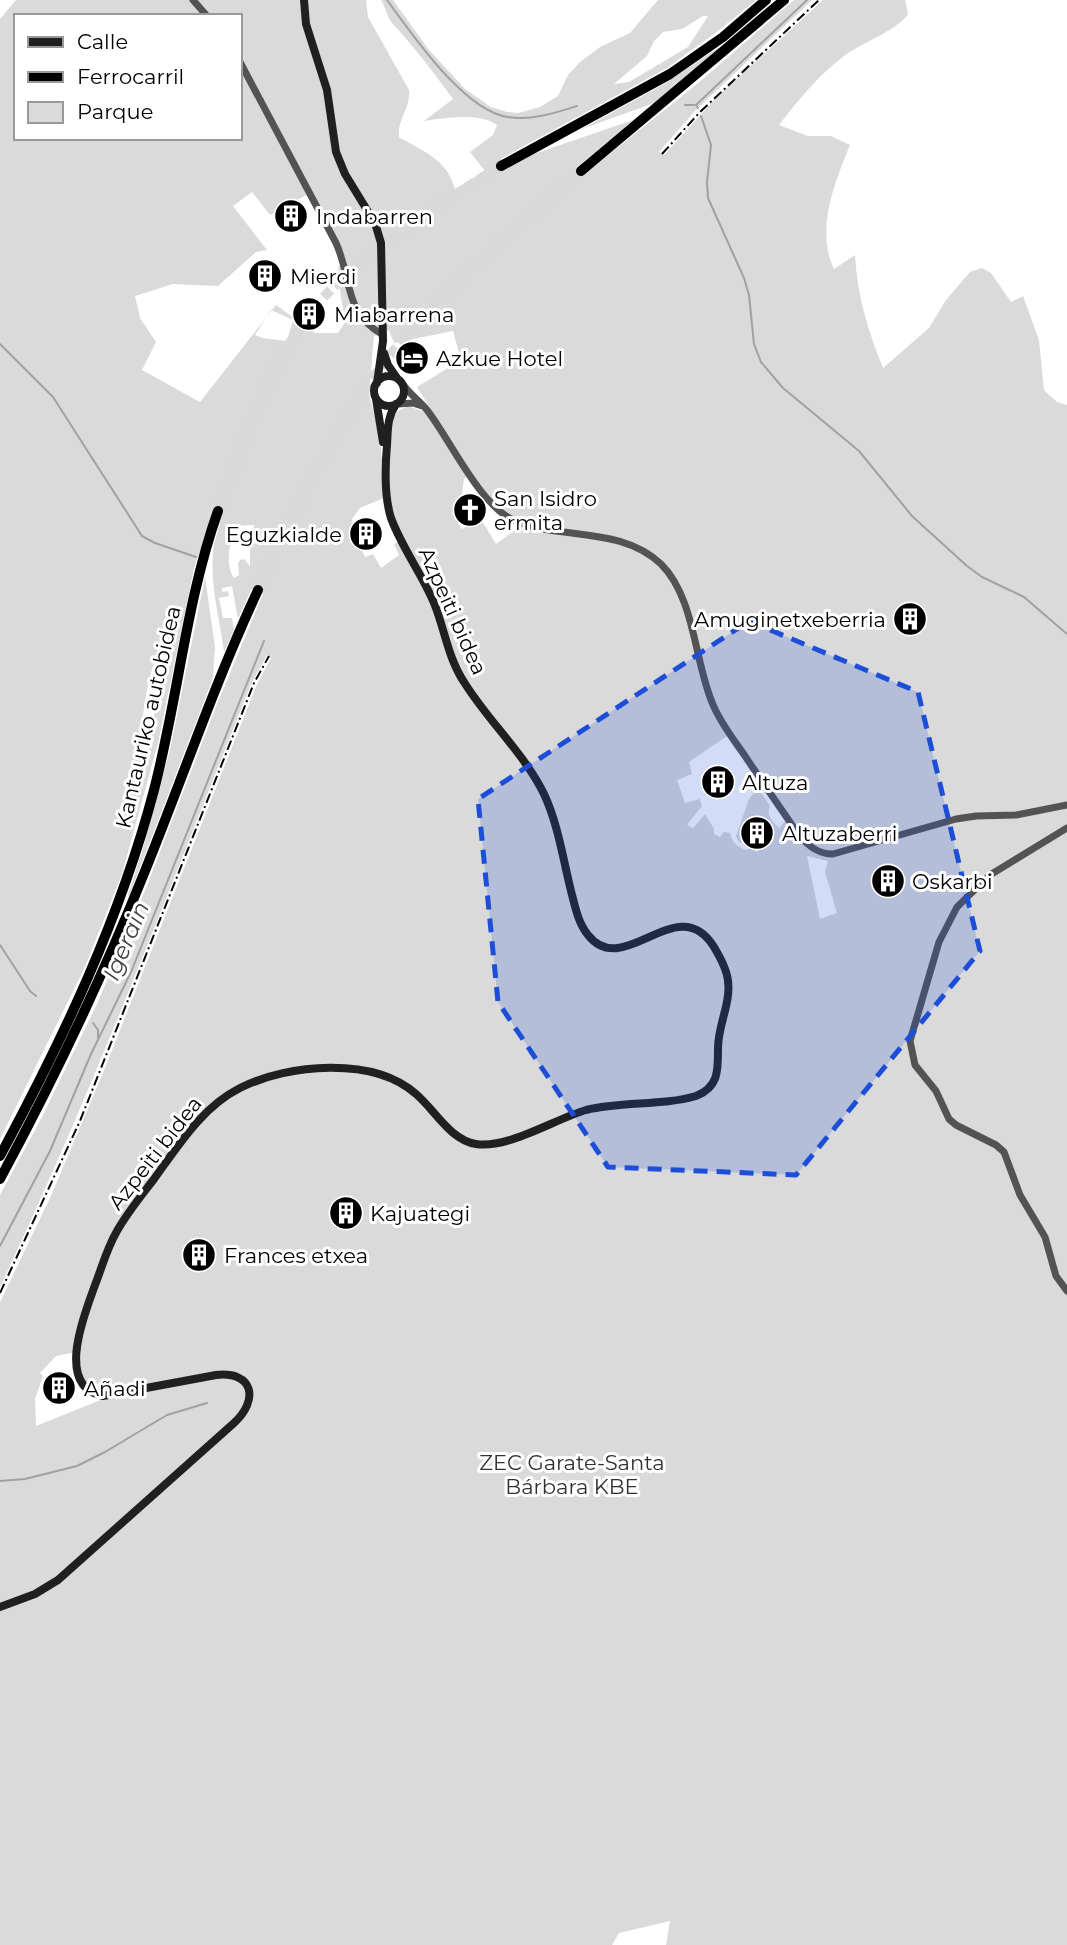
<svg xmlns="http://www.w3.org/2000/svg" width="1067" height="1945" viewBox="0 0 1067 1945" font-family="Montserrat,sans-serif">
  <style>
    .green { fill: #dadada; fill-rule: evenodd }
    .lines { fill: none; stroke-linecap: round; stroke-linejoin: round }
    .stream { stroke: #a1a1a1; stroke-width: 2 }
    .motorway-tunnel { stroke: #d9d9d9; stroke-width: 10; stroke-dasharray: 10 5; stroke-linecap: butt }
    .tertiary { stroke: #535353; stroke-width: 7 }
    .secondary { stroke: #202020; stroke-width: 8 }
    .motorway { stroke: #000; stroke-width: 10 }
    .rail { stroke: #000; stroke-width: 2; stroke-dasharray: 10 3.5 2 3.5; stroke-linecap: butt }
    .marked { fill: #1d4ed8; fill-opacity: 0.2; stroke: #1d4ed8; stroke-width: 5; stroke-dasharray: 14 9; stroke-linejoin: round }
    .labels { text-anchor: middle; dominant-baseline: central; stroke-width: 6; stroke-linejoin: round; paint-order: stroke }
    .poi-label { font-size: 21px; fill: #000; stroke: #fff; text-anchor: start }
    .street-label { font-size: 21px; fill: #000; stroke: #fff }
    .park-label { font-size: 21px; fill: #313131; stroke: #fff }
    .water-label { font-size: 23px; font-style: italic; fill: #424242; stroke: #fff }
  </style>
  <rect width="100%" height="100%" fill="#fff"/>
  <path class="green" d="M16,0H366L368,17L409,90C411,108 397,119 399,137C425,153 446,158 455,189L485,171L470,152L493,135L497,125C481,112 443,118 424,121L453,99C434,73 415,48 393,24C387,18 386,8 381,0H393L429,50L465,89L491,107L507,112L518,113L540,107L558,96L568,75L580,62L600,47L630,33L658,0H756L718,31L667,68L502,158L500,162L534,154L633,120L582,163L580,165L586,173L697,84L794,0H812L694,112L659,152L664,155L715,99L823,0H905L908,14C898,30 861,43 844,56C819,75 798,100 779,125L808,136H831L850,145C835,182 815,230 834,269L855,255C857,295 868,331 883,368L929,328L946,300L970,272L982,268L991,273L1011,302L1023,296L1039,340L1044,390L1057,402L1067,405V1945H666L670,1921L619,1933L612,1945H0V1302L50,1198L103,1073L257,684L271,658L267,655L252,682C171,884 94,1089 0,1287V1195L42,1117L97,1004L146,888L217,704L263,594L261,591L255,588L251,590L238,619L232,586L222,588V592L228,591L229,596L219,598L223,618H232L234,630L224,652C220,619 210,587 213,553C214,539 220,527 222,514L208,527L194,568L158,743L122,874L84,969L0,1139V19ZM16,16H240V138H16ZM703,16H708L688,47L629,82L614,84L647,56L654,41L663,32L682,29ZM252,192L270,215L310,193L344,263L339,266L337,272L345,322L338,333H315L276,305L200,402L142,370L156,342L140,318L135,296L173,284L218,286L256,252L267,250L233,206ZM271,310L293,320L287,341L262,338L255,335ZM389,330L394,343L453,331L461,360L417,387L430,408L425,412L408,406L398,411L392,419L390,457L382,459L379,431L369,394L374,336ZM470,474L504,514L524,524L496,544L481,519L462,529L452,513L460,508L464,479ZM386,497L401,540L394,544L399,555L381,568L373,554L365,557L353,532L352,519L360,508ZM254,525L250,548V566L244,559L240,560L238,563L239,575L234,578C224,564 231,543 234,526ZM171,623L152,725L143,758C139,712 149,664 171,623ZM730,734L787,819L779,828C772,821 766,816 770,806L758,788L749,799L736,836L739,842L743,843L753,824L768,832L757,852L751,848L746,850C737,847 732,842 730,833L724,832L720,837L714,834V829L705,814L693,828L687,825L702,806L700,799L685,803L677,780L692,774L689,762ZM807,856L828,861L825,872L837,913L820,919ZM76,1352L83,1383L108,1397L36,1426L35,1399L43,1376L40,1373L56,1356Z
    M719,47L721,49L654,103L582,129L666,83Z
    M205,577L215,647L213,678L129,896L128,895L144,845L170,750Z"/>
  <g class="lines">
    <path class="stream" d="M387,0C412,34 464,111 508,117C531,121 555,113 577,106
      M685,105H694
      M698,108L696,105L807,0
      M701,116L711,145L707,182L708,198L744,278L749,295L754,344L761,362L783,388L859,451L912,516L967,566L982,577L1024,597L1067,634
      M0,344L53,397L142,536L155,543L196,557
      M0,945L30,991L36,996
      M93,1023L98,1030V1038
      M0,1246L50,1151L91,1054L131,972L264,641
      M0,1481L25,1479L77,1466L105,1452L167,1415L207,1403"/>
    <path class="motorway-tunnel" d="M218,511C244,442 268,366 314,308C335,283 360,263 386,244C423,216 461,190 501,166
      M258,590C293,517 327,441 374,376C432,298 509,234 581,171"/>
    <path class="tertiary" d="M193,0L207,16
      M240,62L336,243C353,281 343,312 383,335
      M402,383C409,394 419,400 427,410C451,441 480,506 515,521C562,540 621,526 661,564C696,599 694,664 714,707C722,725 734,740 745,756C763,783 781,809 799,835C808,846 818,854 833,854L956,819L976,816L1016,815L1067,805
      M398,404L413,403L422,406
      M1067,828L990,875L957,907L939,942L910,1041L915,1065L936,1091L949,1119L956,1125L996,1145L1004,1152L1020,1195L1045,1237L1056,1276L1067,1291"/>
    <path class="secondary" d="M304,0L306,24L327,90L336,152L345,174L375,223L381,243L383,341L377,383
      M384,353L388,365L397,378
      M374 391a15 15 0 1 1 30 0a15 15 0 1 1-30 0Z
      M376,399L383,442
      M0,1607L35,1594L58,1580L234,1423C259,1400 254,1371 216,1375L103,1396C54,1387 85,1313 95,1285C102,1267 107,1248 117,1231C127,1213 141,1196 154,1179C178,1146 202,1107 240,1088C288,1064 373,1056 416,1094C435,1110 450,1140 476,1144C508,1149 555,1119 586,1110C622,1101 662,1106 696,1096C719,1087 718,1070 718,1048C718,1025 731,1003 728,981C727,969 720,957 714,947C678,888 624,981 588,935C578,923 575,906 571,891C563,859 558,824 544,794C524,753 488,721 464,682C448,658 445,630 434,603C422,574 402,548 391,518C384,496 385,468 387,445C388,429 387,418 396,404"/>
    <path class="motorway" d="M501,166L670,74L723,37L766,0
      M581,171L784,0
      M0,1156C63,1039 120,919 154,790C178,698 186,601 218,511
      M0,1179C55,1077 104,974 147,866C184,774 216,680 258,590"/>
    <path class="rail" d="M662,154L700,112L819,0
      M0,1293L80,1121L254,683L269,656"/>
  </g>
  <path class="marked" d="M749,621L918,692L980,951L796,1175L608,1167L498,1002L478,799Z"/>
  <defs>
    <g id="building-disc" transform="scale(1.75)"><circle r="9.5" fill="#000" stroke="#fff"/><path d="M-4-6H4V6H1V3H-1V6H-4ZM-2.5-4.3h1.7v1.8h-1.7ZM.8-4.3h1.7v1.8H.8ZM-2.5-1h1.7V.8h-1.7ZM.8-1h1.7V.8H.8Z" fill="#fff"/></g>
    <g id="hotel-disc" transform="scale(1.75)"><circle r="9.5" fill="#000" stroke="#fff"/><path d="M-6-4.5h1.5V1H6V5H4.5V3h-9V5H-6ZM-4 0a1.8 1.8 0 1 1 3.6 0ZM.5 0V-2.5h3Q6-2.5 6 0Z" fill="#fff"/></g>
    <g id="church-disc" transform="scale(1.75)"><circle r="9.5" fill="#000" stroke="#fff"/><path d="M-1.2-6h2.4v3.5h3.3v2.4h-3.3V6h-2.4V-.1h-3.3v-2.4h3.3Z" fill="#fff"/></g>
  </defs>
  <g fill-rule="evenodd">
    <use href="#building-disc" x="291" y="216"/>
    <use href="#building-disc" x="265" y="276"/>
    <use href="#building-disc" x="309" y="314"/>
    <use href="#hotel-disc" x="412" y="358"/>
    <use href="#church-disc" x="470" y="510"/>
    <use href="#building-disc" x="366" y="534"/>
    <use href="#building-disc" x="910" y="619"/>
    <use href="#building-disc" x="718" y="782"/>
    <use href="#building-disc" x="757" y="833"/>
    <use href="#building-disc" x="888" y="881"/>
    <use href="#building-disc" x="346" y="1213"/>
    <use href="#building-disc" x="199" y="1255"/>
    <use href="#building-disc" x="59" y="1388"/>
  </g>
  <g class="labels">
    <g class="poi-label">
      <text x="316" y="216">Indabarren</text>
      <text x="290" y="276">Mierdi</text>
      <text x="334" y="314">Miabarrena</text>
      <text x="436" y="358">Azkue Hotel</text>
      <text x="494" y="498">San Isidro<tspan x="494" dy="24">ermita</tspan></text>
      <text x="342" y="534" text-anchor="end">Eguzkialde</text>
      <text x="886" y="619" text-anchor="end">Amuginetxeberria</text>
      <text x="742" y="782">Altuza</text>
      <text x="782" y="833">Altuzaberri</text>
      <text x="912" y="881">Oskarbi</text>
      <text x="370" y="1213">Kajuategi</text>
      <text x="224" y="1255">Frances etxea</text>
      <text x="84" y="1388">Añadi</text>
    </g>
    <g class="street-label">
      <text transform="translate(453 611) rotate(66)">Azpeiti bidea</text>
      <text transform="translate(148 717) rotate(-77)">Kantauriko autobidea</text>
      <text transform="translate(155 1153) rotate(-52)">Azpeiti bidea</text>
    </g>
    <g class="park-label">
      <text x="572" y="1462">ZEC Garate-Santa<tspan x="572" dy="24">Bárbara KBE</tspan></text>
    </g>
    <g class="water-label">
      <text transform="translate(126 941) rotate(-67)">Igerain</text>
    </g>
  </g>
  <rect x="14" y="14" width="228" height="126" fill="#ffffff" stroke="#999999" stroke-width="2"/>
  <rect x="28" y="37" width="35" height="10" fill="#202020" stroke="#999999" stroke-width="2"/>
  <text x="77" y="49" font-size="21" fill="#000000">Calle</text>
  <rect x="28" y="72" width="35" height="10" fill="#000000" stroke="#999999" stroke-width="2"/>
  <text x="77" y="84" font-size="21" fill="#000000">Ferrocarril</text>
  <rect x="28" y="102" width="35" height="21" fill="#dadada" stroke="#999999" stroke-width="2"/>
  <text x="77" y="119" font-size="21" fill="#000000">Parque</text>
</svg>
